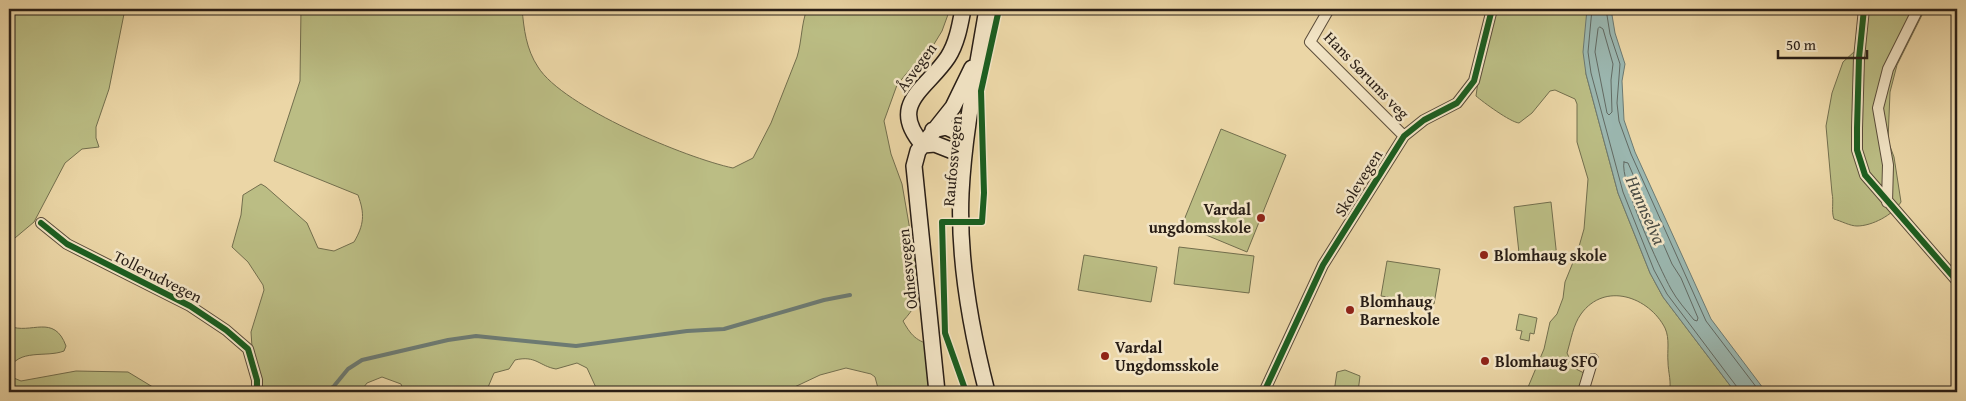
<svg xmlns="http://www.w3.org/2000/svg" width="1966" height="401" viewBox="0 0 1966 401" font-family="'Gentium Book Plus',serif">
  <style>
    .green { fill: #bbbd84; stroke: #726e4d }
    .water { fill: #9bb7b0; stroke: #6d7a72 }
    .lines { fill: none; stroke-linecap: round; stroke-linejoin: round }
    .shore { stroke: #626a63; stroke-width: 1 }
    .stream { stroke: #6d7a72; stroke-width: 4 }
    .street-casing { stroke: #5a4c3a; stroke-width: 12 }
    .secondary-casing { stroke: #291e16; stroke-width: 18 }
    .street { stroke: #f2e4c5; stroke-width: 10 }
    .secondary { stroke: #f2e4c5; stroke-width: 15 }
    .cycleway-casing { stroke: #f2e4c5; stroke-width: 9 }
    .cycleway { stroke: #1b5e20; stroke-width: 6 }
    .poi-dot { fill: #8f2418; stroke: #f2e4c5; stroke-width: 2 }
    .labels { text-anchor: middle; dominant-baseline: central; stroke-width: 5; stroke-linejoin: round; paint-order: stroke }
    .street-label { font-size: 16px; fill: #291e16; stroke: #f2e4c5 }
    .poi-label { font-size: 16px; font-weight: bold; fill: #291e16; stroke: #f2e4c5; text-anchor: start }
    .water-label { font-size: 18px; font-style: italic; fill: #4b4c44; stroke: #f2e4c5 }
  </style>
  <rect width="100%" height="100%" fill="#ebd6a6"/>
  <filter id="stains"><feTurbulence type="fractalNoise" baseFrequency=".004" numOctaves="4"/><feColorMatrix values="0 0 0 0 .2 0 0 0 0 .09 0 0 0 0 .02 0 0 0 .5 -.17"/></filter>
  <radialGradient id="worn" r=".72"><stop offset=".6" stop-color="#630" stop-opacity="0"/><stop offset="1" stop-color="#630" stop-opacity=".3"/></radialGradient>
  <path class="green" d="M9,9H125L109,89L96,127V138L99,147L82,149L65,163L34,222L9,243Z
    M301,9H522C524,29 526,49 538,67C563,107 686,158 733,168L753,158L771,123L797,57C802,41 801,25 807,9H950L942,31L928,54L911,68L897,85L884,121L891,154L902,184L919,282C920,299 914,309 903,321C913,339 918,341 937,347L945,392H879L875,377L871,374L846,368L820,375L784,392H598L587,368L577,363L556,369C539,366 536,355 515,360L509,369L494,373L486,392H404L401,384L382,377L367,383L360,392H255L251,332L264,290L263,285L248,262L232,247L241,215L243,195L261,184L266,187L307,223L318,248L334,251L354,242C364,225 365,214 358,195L274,161L300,81Z
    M1488,9H1587L1586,74L1618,193L1650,273L1663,297L1735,392H1669C1672,383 1668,372 1668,362C1667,351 1670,339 1665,328C1649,297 1605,281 1581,314C1573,325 1571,340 1567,353L1574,368L1592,377L1587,392H1526L1544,349L1550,322L1557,314L1563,298L1565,282L1578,250L1584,229L1588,179L1577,142V104L1575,99L1555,90L1550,91L1532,113L1519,123C1510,122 1483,102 1476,96Z
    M1868,9H1925L1897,65L1890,92L1888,141L1894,157L1901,202C1893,215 1872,226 1857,226C1850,226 1841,221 1834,219C1831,211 1834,202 1832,193L1826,126L1832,93L1843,62L1855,51Z
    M1221,129L1286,155L1247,252L1182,225Z
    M1551,202L1557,258L1520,262L1514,207Z
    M1179,247L1254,256L1249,293L1174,284Z
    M1084,255L1157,267L1151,302L1078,290Z
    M1387,261L1440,269L1434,304L1381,296Z
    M1519,314L1537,318L1534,334L1530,333L1529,341L1520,339L1522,331L1516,330Z
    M9,326C31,335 54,313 66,346L64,351C46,358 18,348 9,370Z
    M1345,370L1360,376L1358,392H1334L1337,372Z
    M76,371L128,372L161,392H9V376L21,381Z"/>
  <path class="water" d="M1587,9H1611L1615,33L1625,64L1622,81L1624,120L1635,152L1711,319L1766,392H1735L1663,297L1650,273L1618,193L1586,74L1583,52Z"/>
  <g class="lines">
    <path class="shore" d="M1592,9L1588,52L1591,73L1623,192L1654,270L1667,294L1737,387L1738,392
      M1606,9L1610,34L1620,64L1617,103L1619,121L1631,154L1706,321L1760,392
      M1600,27L1603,29L1613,64L1611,80L1612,112L1609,115L1607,113L1595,52L1598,29Z
      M1624,162L1628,163L1672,264L1681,278L1698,318L1697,321L1694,320C1686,310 1677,300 1671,289C1660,269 1619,180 1624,162Z"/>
    <path class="stream" d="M326,392L334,386L348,369L362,360L448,340L476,336L576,346L687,331L724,329L824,300L850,295"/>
    <g class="street-casing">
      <path id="street" d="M1329,9L1310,42L1404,136
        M1864,9L1859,58L1857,128V150L1865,175L1957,281
        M1887,202L1888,165L1878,108L1888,69L1918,9
        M41,223L67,244L190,306L226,330L248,349L257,380V392
        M1264,392L1323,265L1404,136L1424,120L1457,103L1474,81L1492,9
        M1583,392L1593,359"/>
    </g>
    <g class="secondary-casing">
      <path id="secondary" d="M987,9C977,70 964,131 961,193C958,258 971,330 987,392
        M933,130L946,127L966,136
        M923,145C887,104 927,89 948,57C957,43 960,25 963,9
        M923,145L935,144L963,155
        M937,392L914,166L918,151L953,107L972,68"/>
    </g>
    <use href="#street" class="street"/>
    <use href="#secondary" class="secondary"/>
    <g class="cycleway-casing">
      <path id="cycleway" d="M1864,9L1859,58L1857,128V150L1865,175L1957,281
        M41,223L67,244L190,306L226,330L248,349L257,380V392
        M966,392L945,333L942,222H982L984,193L981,91L999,9
        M1264,392L1323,265L1404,136L1424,120L1457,103L1474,81L1492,9"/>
    </g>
    <use href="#cycleway" class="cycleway"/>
  </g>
  <g class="poi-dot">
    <circle cx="1261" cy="218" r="5"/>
    <circle cx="1484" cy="255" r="5"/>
    <circle cx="1350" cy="310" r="5"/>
    <circle cx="1105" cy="356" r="5"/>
    <circle cx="1485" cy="361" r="5"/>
  </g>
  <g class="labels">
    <g class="street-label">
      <text transform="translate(916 67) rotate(-54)">Åsvegen</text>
      <text transform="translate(1367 75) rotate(46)">Hans Sørums veg</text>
      <text transform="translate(952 161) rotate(-85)">Raufossvegen</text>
      <text transform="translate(1358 183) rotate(-58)">Skolevegen</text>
      <text transform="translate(907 269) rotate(-96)">Odnesvegen</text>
      <text transform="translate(158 276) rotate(27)">Tollerudvegen</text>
    </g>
    <g class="poi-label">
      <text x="1251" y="209" text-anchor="end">Vardal<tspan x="1251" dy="18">ungdomsskole</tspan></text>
      <text x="1494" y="255">Blomhaug skole</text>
      <text x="1360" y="301">Blomhaug<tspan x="1360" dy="18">Barneskole</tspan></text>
      <text x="1115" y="347">Vardal<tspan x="1115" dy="18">Ungdomsskole</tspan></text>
      <text x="1495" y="361">Blomhaug SFO</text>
    </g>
    <g class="water-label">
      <text transform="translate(1646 210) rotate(66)">Hunnselva</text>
    </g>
  </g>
  <rect width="1966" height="401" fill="none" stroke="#ebd6a6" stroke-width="30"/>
  <rect x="10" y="10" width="1946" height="381" fill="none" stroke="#291e16" stroke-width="2.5"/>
  <rect x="15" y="15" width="1936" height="371" fill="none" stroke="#291e16"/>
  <path d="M1778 50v8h89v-8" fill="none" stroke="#291e16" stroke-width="2.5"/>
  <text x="1786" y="50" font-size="15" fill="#291e16" stroke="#f2e4c5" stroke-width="4" paint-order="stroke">50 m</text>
  <rect width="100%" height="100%" filter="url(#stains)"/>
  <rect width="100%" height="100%" fill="url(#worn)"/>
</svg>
